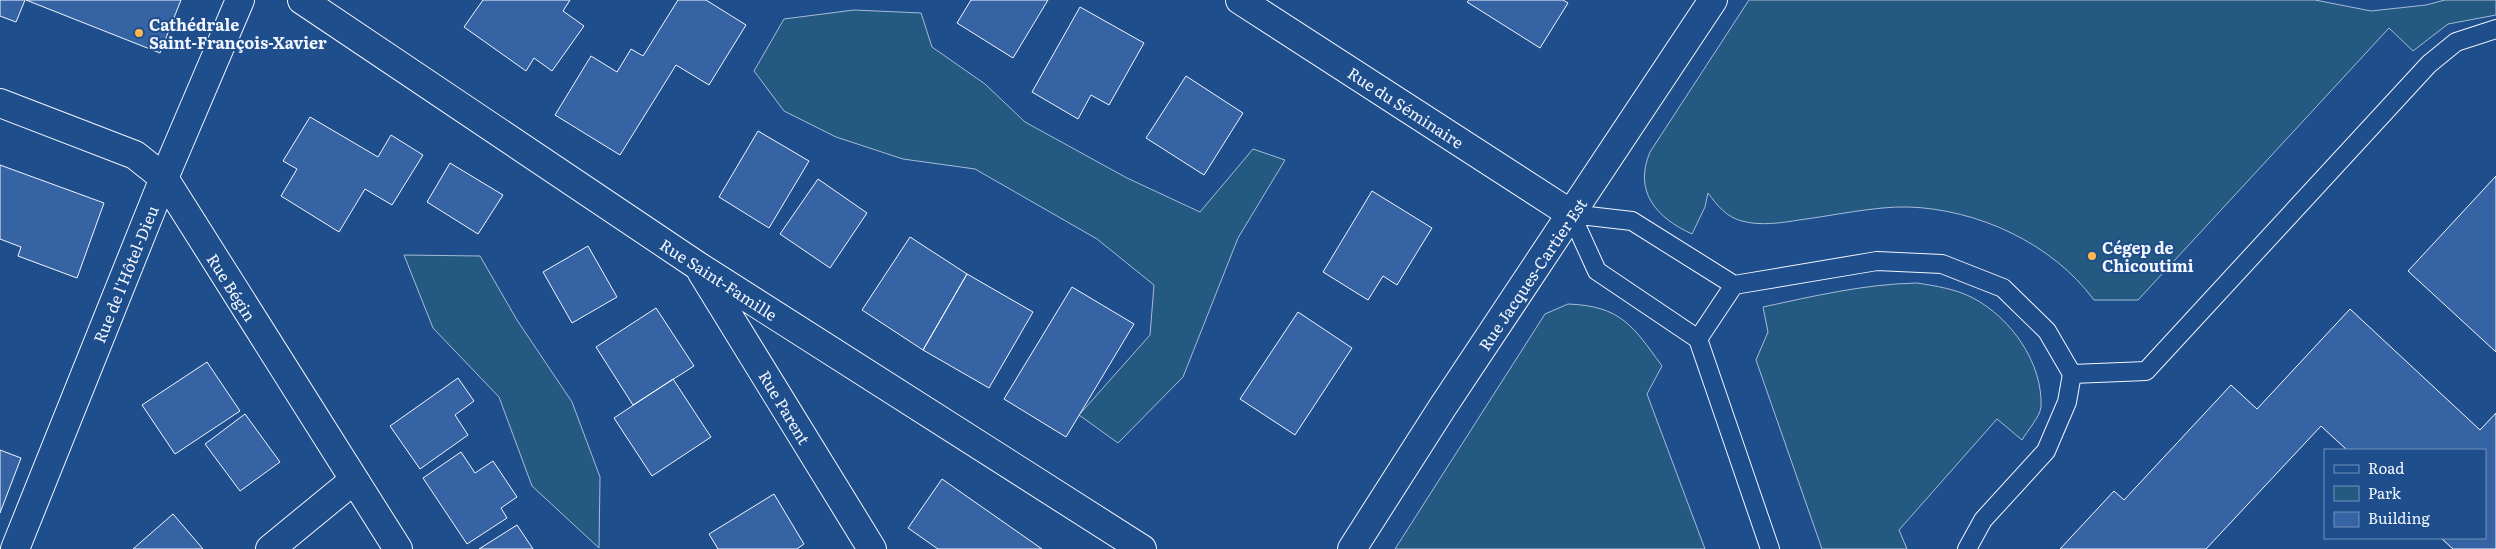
<svg xmlns="http://www.w3.org/2000/svg" width="2496" height="549" viewBox="0 0 2496 549" font-family="Literata,serif">
  <style>
    .green { fill: #245a82; stroke: #a8bbd7 }
    .building { fill: #3563a3; stroke: #f2f6ff }
    .lines { fill: none; stroke-linecap: round; stroke-linejoin: round }
    .service-casing { stroke: #f2f6ff; stroke-width: 20 }
    .minor-casing { stroke: #f2f6ff; stroke-width: 30 }
    .tertiary-casing { stroke: #f2f6ff; stroke-width: 30 }
    .secondary-casing { stroke: #f2f6ff; stroke-width: 30 }
    .service { stroke: #1f4e8c; stroke-width: 18 }
    .minor { stroke: #1f4e8c; stroke-width: 28 }
    .tertiary { stroke: #1f4e8c; stroke-width: 28 }
    .secondary { stroke: #1f4e8c; stroke-width: 28 }
    .poi-dot { fill: #ffb74d; stroke: #1f4e8c; stroke-width: 2 }
    .labels { text-anchor: middle; dominant-baseline: central; stroke-width: 4; stroke-linejoin: round; paint-order: stroke }
    .poi-label { font-size: 16px; font-weight: bold; fill: #f2f6ff; stroke: #1f4e8c; text-anchor: start }
    .street-label { font-size: 16px; fill: #f2f6ff; stroke: #1f4e8c }
  </style>
  <rect width="100%" height="100%" fill="#1f4e8c"/>
  <path class="green" d="M1749,0H2315L2371,11L2426,5L2445,0H2496V15L2448,24L2413,51L2389,28L2138,300H2094C2052,243 1977,209 1908,207C1876,206 1831,216 1799,220C1781,223 1760,226 1742,221C1726,217 1717,205 1708,193L1705,207L1692,234C1657,218 1633,192 1650,152Z
    M854,10L921,13L932,47L985,84L1025,122L1127,178L1200,212L1253,149L1285,160L1238,238L1183,377L1118,443L1079,415L1150,335L1154,285L1097,239L975,169L903,159L836,137L784,111L754,71L784,19Z
    M404,255L480,256L517,320L572,402L600,477L599,548L532,486L499,397L433,328Z
    M1917,283C1936,286 1956,289 1973,298C2011,318 2043,363 2041,407C2040,417 2027,431 2022,440L1997,419L1899,530L1907,549H1822L1756,360L1768,332L1763,307C1814,296 1865,284 1917,283Z
    M1568,304C1621,306 1633,326 1662,366L1647,394L1705,549H1395L1545,314Z"/>
  <path class="building" d="M0,0H25L16,22L0,16Z
    M26,0H181L160,53Z
    M483,0H570L563,11L584,26L552,71L534,58L526,71L464,27Z
    M678,0H706L746,25L709,85L676,65L620,155L555,115L591,56L617,72L631,49L643,56Z
    M971,0H1048L1013,58L957,23Z
    M1469,0H1563L1568,3L1540,48L1467,2Z
    M1080,7L1144,43L1109,105L1091,95L1078,119L1032,92Z
    M1186,76L1243,113L1204,175L1146,138Z
    M310,117L378,157L391,135L423,155L392,205L365,189L339,232L281,196L297,169L283,161Z
    M758,131L809,161L769,228L719,197Z
    M450,163L503,195L478,234L427,202Z
    M0,165L104,203L77,278L18,256L21,247L0,239Z
    M2496,176V352L2408,271Z
    M818,179L867,213L830,268L780,234Z
    M1372,191L1432,228L1397,285L1383,276L1368,300L1323,272Z
    M910,237L967,274L923,350L862,310Z
    M588,246L617,297L572,323L543,272Z
    M967,274L1033,312L989,388L923,350Z
    M1072,287L1134,324L1066,437L1004,399Z
    M656,308L694,366L633,405L596,347Z
    M2350,309L2480,430L2496,413V549H2453L2441,538H2485V450H2347L2321,426L2206,549H2060L2114,491L2124,500L2231,385L2257,409Z
    M1298,312L1352,348L1295,435L1240,399Z
    M207,362L240,411L175,454L142,405Z
    M458,378L474,401L455,415L468,435L420,469L390,426Z
    M673,379L711,437L652,476L614,418Z
    M245,414L280,462L240,491L205,444Z
    M0,450L21,458L0,513Z
    M461,452L475,473L493,461L517,497L501,508L507,518L467,544L423,478Z
    M942,479L1042,549H938L908,528Z
    M774,494L804,544L797,549H718L709,534Z
    M173,514L203,549H133Z
    M517,525L533,549H479Z"/>
  <g class="lines">
    <g class="service-casing">
      <path id="service" d="M1571,214L1597,271L1698,339L1770,549
        M1571,214L1632,221L1734,285
        M1698,339L1734,285L1877,261L1942,264L2003,288L2047,331L2072,374L2067,402L2046,451L1983,520L1967,549
        M2072,374L2146,371L2429,64L2456,42L2496,29"/>
    </g>
    <g class="minor-casing">
      <path id="minor" d="M302,0L698,266L1142,549
        M1240,0L1571,214
        M701,271L872,549
        M15,549L164,178L240,0
        M270,549L354,480"/>
    </g>
    <g class="tertiary-casing">
      <path id="tertiary" d="M0,103L135,155L164,178L398,549"/>
    </g>
    <g class="secondary-casing">
      <path id="secondary" d="M1352,549L1442,408L1713,0"/>
    </g>
    <use href="#service" class="service"/>
    <use href="#minor" class="minor"/>
    <use href="#tertiary" class="tertiary"/>
    <use href="#secondary" class="secondary"/>
  </g>
  <g class="poi-dot">
    <circle cx="139" cy="33" r="5"/>
    <circle cx="2092" cy="256" r="5"/>
  </g>
  <g class="labels">
    <g class="poi-label">
      <text x="149" y="24">Cathédrale<tspan x="149" dy="18">Saint-François-Xavier</tspan></text>
      <text x="2102" y="247">Cégep de<tspan x="2102" dy="18">Chicoutimi</tspan></text>
    </g>
    <g class="street-label">
      <text transform="translate(1406 107) rotate(33)">Rue du Séminaire</text>
      <text transform="translate(125 274) rotate(-68)">Rue de l'Hôtel-Dieu</text>
      <text transform="translate(1532 274) rotate(-56)">Rue Jacques-Cartier Est</text>
      <text transform="translate(719 279) rotate(33)">Rue Saint-Famille</text>
      <text transform="translate(232 287) rotate(58)">Rue Bégin</text>
      <text transform="translate(785 407) rotate(59)">Rue Parent</text>
    </g>
  </g>
  <rect x="2324" y="449" width="162" height="90" fill="#1f4e8c" stroke="#7391ba"/>
  <rect x="2334" y="465" width="25" height="8" fill="#1f4e8c" stroke="#7391ba"/>
  <text x="2368" y="474" font-size="15" fill="#f2f6ff">Road</text>
  <rect x="2334" y="486" width="25" height="15" fill="#245a82" stroke="#7391ba"/>
  <text x="2368" y="499" font-size="15" fill="#f2f6ff">Park</text>
  <rect x="2334" y="512" width="25" height="15" fill="#3563a3" stroke="#7391ba"/>
  <text x="2368" y="524" font-size="15" fill="#f2f6ff">Building</text>
</svg>
